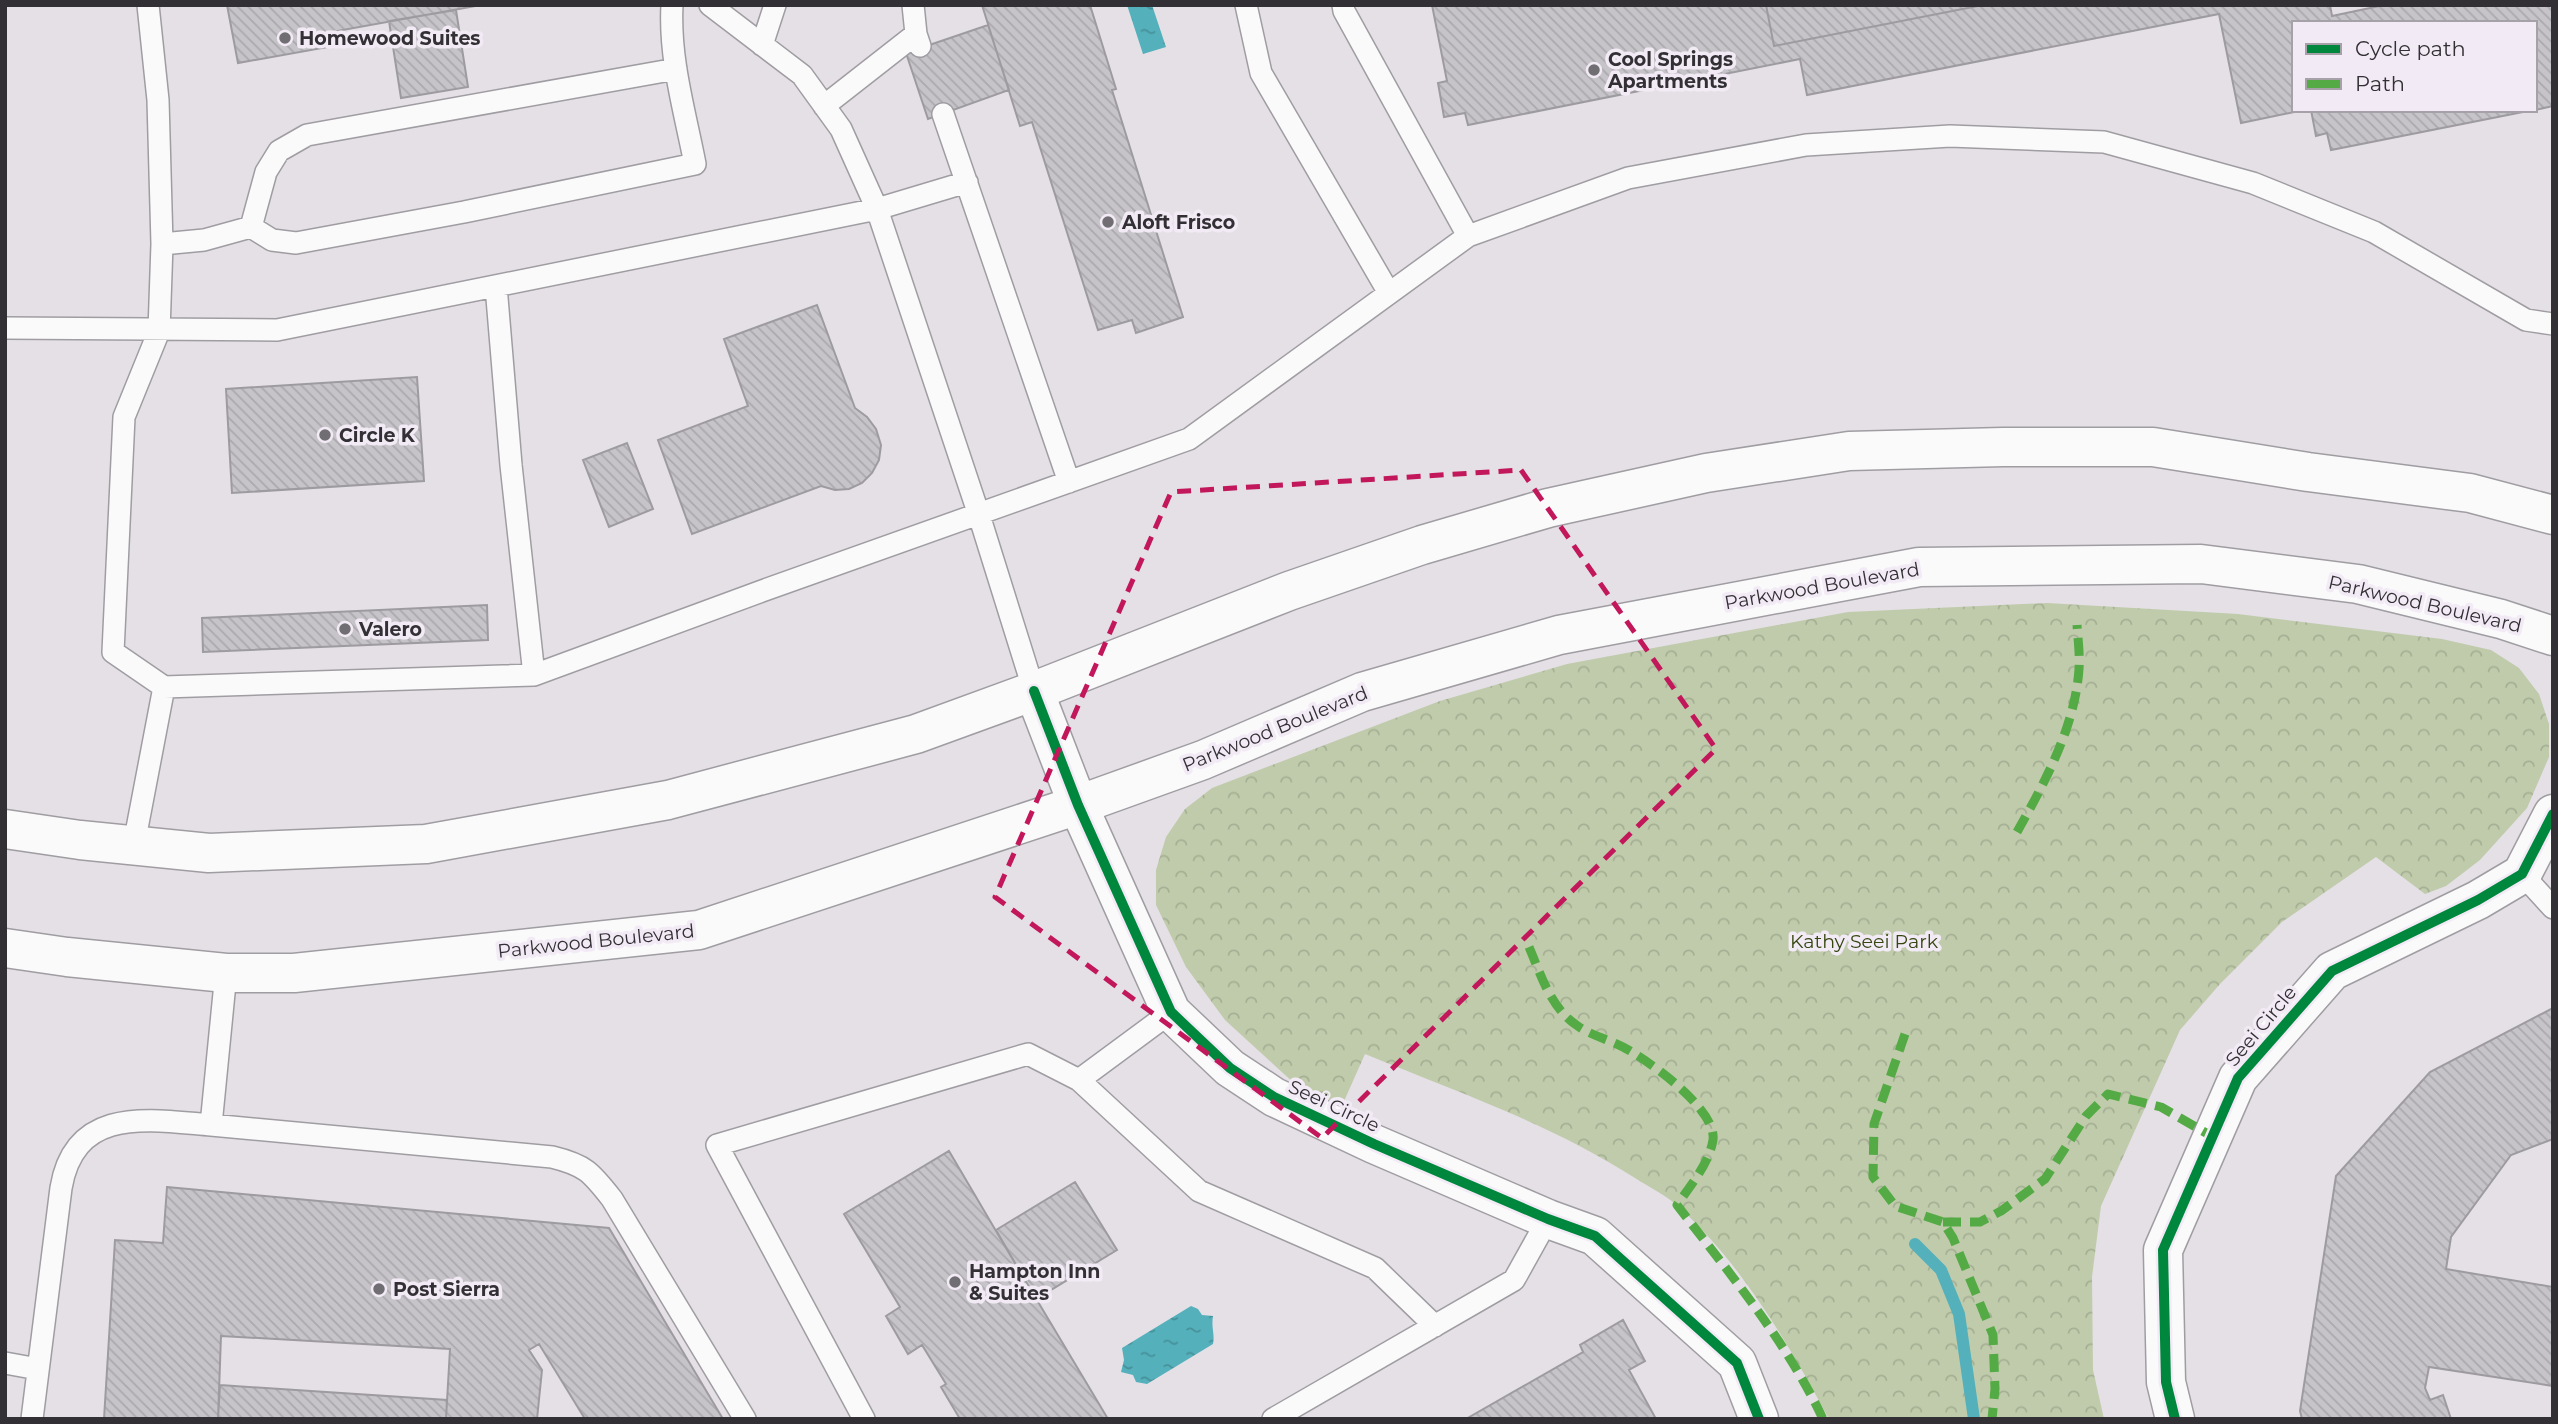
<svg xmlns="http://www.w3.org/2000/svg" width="2558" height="1424" viewBox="0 0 2558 1424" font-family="Montserrat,sans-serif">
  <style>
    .forest { fill: url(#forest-crowns) }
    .water { fill: url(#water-ripples) }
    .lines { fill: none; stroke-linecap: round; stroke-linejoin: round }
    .stream { stroke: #54b0bb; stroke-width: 12 }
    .building { fill: url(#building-back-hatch); stroke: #9e9ba0; stroke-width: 2 }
    .service-casing { stroke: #a09da2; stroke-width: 24 }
    .minor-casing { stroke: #a09da2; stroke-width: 41 }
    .secondary-casing { stroke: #a09da2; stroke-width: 41 }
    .service { stroke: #fbfafb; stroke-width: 21 }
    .minor { stroke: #fbfafb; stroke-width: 38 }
    .secondary { stroke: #fbfafb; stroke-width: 38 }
    .quiet { stroke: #54ab45; stroke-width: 9; stroke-dasharray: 18 9; stroke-linecap: butt }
    .cycleway-casing { stroke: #f2ebf6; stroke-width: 15 }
    .cycleway { stroke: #00873e; stroke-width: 10 }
    .marked { fill: none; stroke: #c2185b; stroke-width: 5; stroke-dasharray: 14 9; stroke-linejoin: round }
    .poi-dot { fill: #716e73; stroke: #f2ebf6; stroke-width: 2.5 }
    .labels { text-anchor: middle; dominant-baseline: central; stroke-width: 7; stroke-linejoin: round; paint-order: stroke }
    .poi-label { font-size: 19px; font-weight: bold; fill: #333035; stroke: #f2ebf6; text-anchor: start }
    .street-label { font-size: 19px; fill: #333035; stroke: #f2ebf6 }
    .park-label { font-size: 19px; fill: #35460f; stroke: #f2ebf6 }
  </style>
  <defs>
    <pattern id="forest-crowns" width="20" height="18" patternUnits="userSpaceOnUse" patternTransform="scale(1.75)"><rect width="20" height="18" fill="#c0cbab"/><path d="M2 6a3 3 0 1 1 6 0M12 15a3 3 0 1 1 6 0" fill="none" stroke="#a5af94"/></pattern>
    <pattern id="water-ripples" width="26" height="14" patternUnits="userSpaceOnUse" patternTransform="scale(1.75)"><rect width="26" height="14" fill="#54b0bb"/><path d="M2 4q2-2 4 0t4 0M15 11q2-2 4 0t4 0" fill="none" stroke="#469099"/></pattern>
    <pattern id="building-back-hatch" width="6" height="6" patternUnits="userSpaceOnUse" patternTransform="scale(1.75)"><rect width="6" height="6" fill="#c7c4c9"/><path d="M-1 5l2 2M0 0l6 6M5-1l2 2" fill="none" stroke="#aba9ad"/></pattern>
  </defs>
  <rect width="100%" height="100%" fill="#e4e0e6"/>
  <path class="forest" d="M2047,603L2238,614L2442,639L2491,650L2519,668L2539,694L2549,724V757L2527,808L2480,860L2446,886L2425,894L2376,857L2282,922L2220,984L2180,1030L2101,1206L2092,1277L2093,1370L2104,1419H1829C1788,1343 1743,1266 1679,1207C1667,1196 1649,1187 1635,1178C1551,1124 1457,1092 1365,1054L1341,1108L1295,1084L1225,1020L1186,967L1156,905V870L1166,837L1185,809L1212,788L1440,701L1567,664L1848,612Z"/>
  <path class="water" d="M1127,5H1152L1166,47L1143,54Z
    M1191,1306L1198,1309L1202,1315L1213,1316C1211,1329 1215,1333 1213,1344L1147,1384L1136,1382L1133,1375L1121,1372L1124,1360L1122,1348Z"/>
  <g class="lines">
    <path class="stream" d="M1915,1244L1941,1270L1959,1314L1974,1419"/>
  </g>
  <path class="building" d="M227,5H481L337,31L339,45L238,63Z
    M982,5H1090L1116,89L1112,90L1183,317L1136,333L1132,320L1098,330L1032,122L1020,126Z
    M1432,5H1766L1774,46L1983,5H2330L2332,16L2384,5H2553V106L2535,110V23H2294V110H2304L2241,123L2219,14L1807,95L1800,59L1468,125L1465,113L1444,117L1438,83L1447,81Z
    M1766,5H1983L1774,46Z
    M456,10L468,87L401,98L389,21Z
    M988,25L1009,90L928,119L906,53Z
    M2311,110H2533L2331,150L2327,133L2316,136Z
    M817,305L855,408L867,417L876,429L881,445L879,460L872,473L862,483L849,489L835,490L821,486L692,534L658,440L748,406L724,339Z
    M417,377L424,481L232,493L226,389Z
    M627,443L653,509L609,527L583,460Z
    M487,605L488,640L203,652L202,618Z
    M2553,1008V1139L2511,1155L2451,1237L2446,1269L2553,1287V1386L2429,1367L2425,1388L2430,1400L2443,1395L2451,1419H2302L2300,1411L2336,1176L2430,1072Z
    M949,1151L1016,1265L1108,1419H960L941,1387L946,1384L922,1345L908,1354L886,1316L900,1307L844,1214Z
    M1075,1182L1117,1250L1036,1299L996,1230Z
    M167,1187L609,1228L723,1419H585L539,1344L529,1350L542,1370L537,1419H446L450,1349L221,1336L218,1419H104L115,1240L163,1243Z
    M1623,1320L1645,1361L1629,1370L1656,1419H1466L1583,1352L1580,1345Z
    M220,1385L447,1400L446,1419H218Z"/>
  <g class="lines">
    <g class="service-casing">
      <path id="service" d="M710,5L802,75L841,129L877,209L979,515L1034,691
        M913,5L916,34L920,46
        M1246,5L1261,73L1389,293
        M1343,5L1344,11L1468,236L1628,178L1806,145L1950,136L2104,142L2253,183L2374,232L2526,320L2553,324
        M762,45L775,5
        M824,106L916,34
        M943,114L1069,482
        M251,227L266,172L279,151L307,135L676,69
        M162,244L204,240L251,227L272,240L296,243L464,212L695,164C685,112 669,59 672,5
        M496,286L511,465L534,675
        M5,328L277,330L877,209L967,182
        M164,687L534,675L762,591L1189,439L1468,236
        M134,844L164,687L113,652L124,417L159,331L162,244L158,100L148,5
        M2522,874L2553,908
        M1079,1080L1199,1191L1375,1268L1435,1326
        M211,1125L552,1157C585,1165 591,1172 612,1199L745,1419
        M5,1363L38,1369
        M32,1419L61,1188C75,1105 150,1120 211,1125L226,973
        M864,1419L717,1145L1028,1054L1079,1080L1171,1012
        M1273,1419L1514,1280L1548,1219"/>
    </g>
    <g class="minor-casing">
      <path id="minor" d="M1034,691L1078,805L1171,1012L1230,1068L1274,1097L1374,1144L1548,1219L1595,1236L1737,1363L1759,1419
        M2175,1419L2166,1382L2163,1250L2238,1078L2332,971L2478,900L2522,874L2553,814"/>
    </g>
    <g class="secondary-casing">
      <path id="secondary" d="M5,829L80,840L209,853L426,844L668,800L916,734L1034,691L1289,591L1422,545L1548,508L1706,473L1849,451L2003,447H2153L2308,472L2470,493L2553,515
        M5,948L67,957L226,973H294L699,930L1078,805L1203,760L1362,692L1559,635L1919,567L2201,564L2358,584L2501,619L2553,636"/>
    </g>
    <use href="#service" class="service"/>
    <use href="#minor" class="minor"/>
    <use href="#secondary" class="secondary"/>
    <path class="quiet" d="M2017,832C2045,782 2075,727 2079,669C2080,655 2078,640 2077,625
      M1529,947C1541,975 1550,1006 1575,1024C1589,1035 1608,1039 1623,1047C1648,1060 1717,1109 1713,1140C1709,1164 1690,1186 1677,1205C1729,1273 1786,1340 1823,1419
      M1905,1034L1874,1124L1873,1177L1895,1206L1943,1222L1953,1238L1993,1335L1995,1389L1992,1419
      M1943,1222H1980L2001,1211L2045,1179L2086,1116L2108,1094L2161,1107L2213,1137"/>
    <g class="cycleway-casing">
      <path id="cycleway" d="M1034,691L1078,805L1171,1012L1230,1068L1274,1097L1374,1144L1548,1219L1595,1236L1737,1363L1759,1419
        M2175,1419L2166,1382L2163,1250L2238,1078L2332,971L2478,900L2522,874L2553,814"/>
    </g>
    <use href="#cycleway" class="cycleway"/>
  </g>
  <path class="marked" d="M1521,470L1716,749L1322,1138L995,897L1171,492Z"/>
  <g class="poi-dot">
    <circle cx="285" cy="38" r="7"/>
    <circle cx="1594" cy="70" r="7"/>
    <circle cx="1108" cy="222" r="7"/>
    <circle cx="325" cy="435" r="7"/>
    <circle cx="345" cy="629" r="7"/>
    <circle cx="955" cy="1282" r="7"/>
    <circle cx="379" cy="1289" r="7"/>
  </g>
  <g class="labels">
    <g class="poi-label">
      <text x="299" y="38">Homewood Suites</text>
      <text x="1608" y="59">Cool Springs<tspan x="1608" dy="22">Apartments</tspan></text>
      <text x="1122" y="222">Aloft Frisco</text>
      <text x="339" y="435">Circle K</text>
      <text x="359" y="629">Valero</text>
      <text x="969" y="1271">Hampton Inn<tspan x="969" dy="22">&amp; Suites</tspan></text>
      <text x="393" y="1289">Post Sierra</text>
    </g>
    <g class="street-label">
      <text transform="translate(1822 586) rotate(-10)">Parkwood Boulevard</text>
      <text transform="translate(2425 604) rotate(13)">Parkwood Boulevard</text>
      <text transform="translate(1275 729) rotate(-22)">Parkwood Boulevard</text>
      <text transform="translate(596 941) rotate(-6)">Parkwood Boulevard</text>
      <text transform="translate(2261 1026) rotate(-50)">Seei Circle</text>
      <text transform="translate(1334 1106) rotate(25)">Seei Circle</text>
    </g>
    <g class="park-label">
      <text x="1864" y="941">Kathy Seei Park</text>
    </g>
  </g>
  <rect width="2558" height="1424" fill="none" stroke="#333035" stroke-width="14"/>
  <rect x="2292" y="21" width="245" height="91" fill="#f2ebf6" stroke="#a6a0a9" stroke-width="2"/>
  <rect x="2306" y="44" width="35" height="10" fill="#00873e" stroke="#a6a0a9" stroke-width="2"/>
  <text x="2355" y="56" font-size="21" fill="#333035">Cycle path</text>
  <rect x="2306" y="79" width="35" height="10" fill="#54ab45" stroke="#a6a0a9" stroke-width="2"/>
  <text x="2355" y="91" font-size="21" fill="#333035">Path</text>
</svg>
